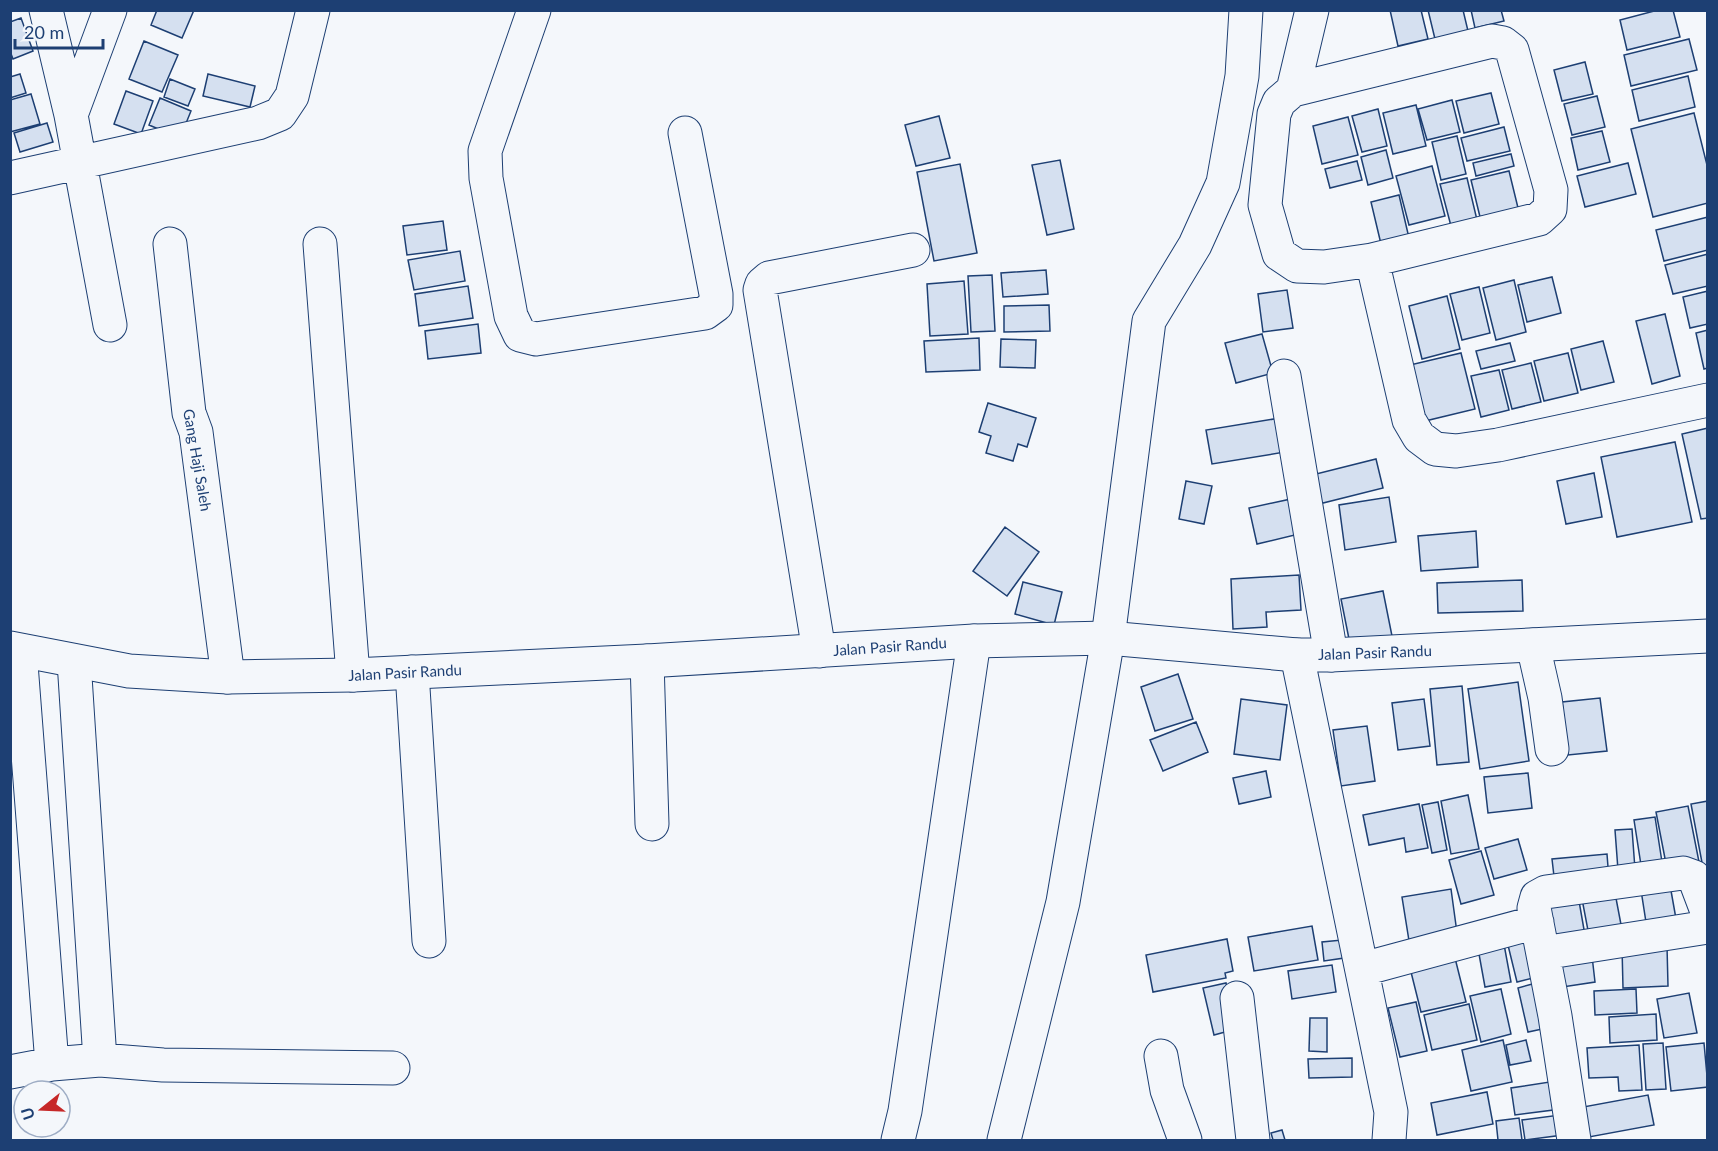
<svg xmlns="http://www.w3.org/2000/svg" width="1718" height="1151" viewBox="0 0 1718 1151" font-family="Lato,sans-serif">
  <style>
    .building { fill: #d5e0f0; stroke: #1d3f73; stroke-width: 1.5 }
    .lines { fill: none; stroke-linecap: round; stroke-linejoin: round }
    .minor-casing { stroke: #1d3f73; stroke-width: 35 }
    .major-casing { stroke: #1d3f73; stroke-width: 35 }
    .minor { stroke: #f4f7fb; stroke-width: 33 }
    .major { stroke: #f4f7fb; stroke-width: 33 }
    .labels { text-anchor: middle; dominant-baseline: central; stroke-width: 4.5; stroke-linejoin: round; paint-order: stroke }
    .street-label { font-size: 15px; fill: #1d3f73; stroke: #f4f7fb }
  </style>
  <rect width="100%" height="100%" fill="#f4f7fb"/>
  <path class="building" d="M157,10H194L182,38L151,25Z
    M1390,10H1421L1428,39L1398,46Z
    M1428,10H1463L1468,31L1435,39Z
    M1471,10H1501L1504,21L1475,28Z
    M1658,10H1673L1680,37L1627,50L1620,20Z
    M21,18L33,51L13,59L10,51V22Z
    M1689,39L1697,70L1631,86L1624,55Z
    M144,41L178,55L162,92L129,79Z
    M1585,62L1593,94L1562,101L1554,70Z
    M20,74L26,93L10,98V77Z
    M208,74L255,86L250,107L203,96Z
    M1688,76L1695,107L1639,121L1632,90Z
    M170,79L195,89L188,106L164,97Z
    M126,91L153,101L141,134L114,124Z
    M1491,93L1499,124L1464,133L1456,101Z
    M31,94L40,124L10,132V100Z
    M1597,96L1605,127L1572,135L1564,104Z
    M160,98L191,111L180,138L149,125Z
    M1452,100L1460,132L1427,140L1418,109Z
    M1416,105L1426,146L1393,154L1383,113Z
    M1378,109L1387,146L1362,152L1352,116Z
    M1694,113L1708,169V203L1653,217L1631,129Z
    M939,116L950,158L916,166L905,125Z
    M1348,117L1358,155L1322,164L1313,126Z
    M47,123L53,142L20,152L14,133Z
    M1504,127L1510,151L1467,161L1461,138Z
    M1602,131L1610,162L1578,170L1571,138Z
    M1457,136L1466,174L1441,180L1432,142Z
    M1386,150L1393,178L1368,185L1361,157Z
    M1511,154L1514,166L1476,176L1473,163Z
    M1060,160L1074,229L1047,235L1032,165Z
    M1357,161L1362,180L1330,188L1325,169Z
    M1628,163L1636,194L1585,207L1577,176Z
    M960,164L977,253L934,261L917,172Z
    M1432,166L1445,216L1409,225L1396,176Z
    M1509,171L1519,212L1481,221L1471,180Z
    M1467,178L1477,220L1451,226L1440,184Z
    M1399,195L1409,238L1381,244L1371,202Z
    M1708,217V250L1664,261L1656,230Z
    M443,221L447,250L407,255L403,226Z
    M460,251L465,281L414,290L408,260Z
    M1708,254V286L1673,294L1665,265Z
    M1046,270L1048,294L1003,297L1001,273Z
    M992,275L995,331L971,332L968,276Z
    M1552,277L1561,313L1527,322L1518,285Z
    M1514,280L1526,332L1496,340L1483,288Z
    M964,281L968,334L930,336L927,284Z
    M468,286L473,318L419,326L415,294Z
    M1479,287L1490,333L1462,340L1450,294Z
    M1287,290L1293,328L1263,332L1258,294Z
    M1708,291V324L1690,328L1683,297Z
    M1447,296L1460,349L1422,359L1409,306Z
    M1049,305L1050,331L1004,332V306Z
    M1665,314L1680,376L1652,384L1636,321Z
    M478,324L481,353L428,359L425,331Z
    M1708,330V368L1704,369L1696,333Z
    M1262,334L1273,373L1236,383L1225,343Z
    M979,338L980,370L926,372L924,341Z
    M1001,339L1036,340L1035,368L1000,367Z
    M1603,341L1614,382L1581,390L1571,349Z
    M1510,343L1515,361L1481,369L1476,351Z
    M1461,353L1475,409L1425,421L1410,365Z
    M1568,353L1578,393L1544,401L1534,361Z
    M1531,363L1541,402L1512,409L1502,370Z
    M1499,370L1509,410L1481,417L1471,376Z
    M988,403L1036,418L1027,447L1018,444L1013,461L986,453L991,436L979,432Z
    M1280,418L1285,452L1212,464L1206,430Z
    M1708,428V518L1701,519L1682,434Z
    M1675,442L1692,522L1617,537L1601,457Z
    M1376,459L1383,488L1319,504L1312,475Z
    M1594,473L1602,517L1566,524L1557,481Z
    M1186,481L1212,486L1204,524L1179,519Z
    M1389,497L1396,542L1345,550L1339,505Z
    M1291,499L1299,534L1257,544L1249,508Z
    M1005,527L1039,552L1007,596L973,571Z
    M1476,531L1478,567L1421,571L1418,536Z
    M1299,575L1301,610L1266,612L1267,627L1233,629L1231,579Z
    M1522,580L1523,611L1438,613L1437,583Z
    M1023,582L1062,592L1054,625L1015,614Z
    M1383,591L1393,641L1351,649L1341,599Z
    M1178,674L1193,719L1155,731L1141,687Z
    M1518,682L1529,761L1480,769L1468,689Z
    M1462,686L1469,762L1437,765L1430,689Z
    M1600,698L1607,751L1568,755L1562,702Z
    M1241,699L1287,705L1280,760L1234,754Z
    M1424,699L1430,746L1398,750L1392,703Z
    M1196,722L1208,752L1163,771L1150,740Z
    M1367,726L1375,781L1341,786L1333,730Z
    M1266,771L1271,797L1239,804L1233,778Z
    M1528,773L1532,808L1488,813L1484,777Z
    M1468,795L1479,849L1451,854L1441,801Z
    M1708,801V867L1703,868L1691,804Z
    M1438,802L1447,850L1432,853L1422,805Z
    M1419,804L1428,848L1406,852L1404,838L1369,845L1363,815Z
    M1688,806L1700,867L1668,874L1656,812Z
    M1655,817L1662,862L1641,865L1634,820Z
    M1632,829L1635,869L1618,870L1615,830Z
    M1518,839L1527,870L1494,879L1485,848Z
    M1481,851L1494,895L1461,904L1449,860Z
    M1607,854L1609,880L1555,885L1552,859Z
    M1670,885L1678,930L1648,935L1641,890Z
    M1451,889L1458,940L1410,947L1402,897Z
    M1615,893L1623,935L1590,941L1582,899Z
    M1579,901L1586,941L1546,949L1539,908Z
    M1312,926L1318,960L1254,971L1248,937Z
    M1527,932L1537,977L1517,982L1506,937Z
    M1227,939L1233,971L1225,973L1226,978L1153,992L1146,955Z
    M1503,939L1511,982L1485,987L1477,943Z
    M1342,940L1344,958L1324,961L1322,942Z
    M1667,946L1668,986L1623,988L1622,947Z
    M1592,956L1595,982L1556,988L1552,962Z
    M1455,958L1466,1002L1421,1012L1410,968Z
    M1332,965L1336,992L1292,999L1288,971Z
    M1226,983L1236,1029L1214,1035L1203,988Z
    M1536,983L1547,1028L1528,1032L1518,988Z
    M1501,989L1511,1034L1481,1042L1470,996Z
    M1636,989L1637,1013L1595,1015L1594,991Z
    M1689,993L1697,1033L1664,1038L1657,999Z
    M1416,1002L1427,1051L1400,1057L1388,1008Z
    M1469,1004L1477,1040L1432,1050L1424,1015Z
    M1656,1014L1657,1040L1610,1043L1609,1017Z
    M1310,1018H1327V1052L1309,1051Z
    M1503,1040L1512,1082L1471,1091L1462,1050Z
    M1526,1040L1531,1061L1510,1065L1506,1045Z
    M1663,1043L1666,1089L1646,1090L1643,1044Z
    M1704,1043L1708,1087L1671,1091L1666,1047Z
    M1639,1045L1642,1090L1619,1091L1618,1077L1589,1078L1587,1048Z
    M1352,1058V1077L1309,1078L1308,1059Z
    M1556,1081L1561,1109L1515,1115L1511,1088Z
    M1487,1092L1493,1124L1437,1135L1431,1103Z
    M1648,1095L1654,1125L1589,1137L1583,1107Z
    M1560,1115L1563,1135L1525,1140L1522,1120Z
    M1519,1118L1522,1140H1498L1496,1121Z
    M1282,1130L1285,1140H1273L1271,1133Z"/>
  <g class="lines">
    <g class="minor-casing">
      <path id="minor" d="M46,10L71,115L110,325
        M534,10L485,151L486,178L511,316L520,335L536,339L705,313L716,305V294L685,133
        M1293,90L1312,10
        M71,115L110,10
        M10,178L258,123L280,114L292,96L313,10
        M170,244L189,413L196,432L228,677
        M320,244L353,675
        M1372,260L1324,267L1297,266L1279,254L1265,205L1274,114L1279,102L1293,90L1492,41L1503,43L1512,50L1551,190L1550,209L1539,219L1372,260L1409,420L1419,437L1435,449L1456,451L1498,445L1708,400
        M1284,376L1331,655
        M1533,645L1545,698L1552,749
        M20,651L52,1064
        M819,651L760,290L762,284L769,278L913,250
        M1297,655L1391,1112L1389,1140
        M74,661L100,1060
        M647,661L652,824
        M412,672L429,941
        M1543,953L1708,927
        M1363,969L1537,922
        M1237,998L1253,1140
        M1161,1056L1167,1090L1185,1140
        M10,1072L52,1064L100,1060L163,1065L393,1068
        M898,1140L905,1111L974,641
        M1004,1140L1063,902L1108,638L1149,321L1195,245L1223,183L1242,76L1246,10
        M1574,1140L1555,1016L1534,908L1537,897L1546,892L1683,873L1694,877L1708,914"/>
    </g>
    <g class="major-casing">
      <path id="major" d="M10,648L129,671L228,677L353,675L647,661L974,641L1108,638L1297,655H1331L1708,636"/>
    </g>
    <use href="#minor" class="minor"/>
    <use href="#major" class="major"/>
  </g>
  <g class="labels">
    <g class="street-label">
      <text transform="translate(198 460) rotate(80)">Gang Haji Saleh</text>
      <text transform="translate(890 646) rotate(-4)">Jalan Pasir Randu</text>
      <text transform="translate(1375 652) rotate(-2)">Jalan Pasir Randu</text>
      <text transform="translate(405 672) rotate(-3)">Jalan Pasir Randu</text>
    </g>
  </g>
  <rect width="1718" height="1151" fill="none" stroke="#1d3f73" stroke-width="24"/>
  <g transform="translate(42 1109) rotate(252)"><circle r="28" fill="#f4f7fb" stroke="#9eadc5" stroke-width="1.5"/>
  <path d="M0-4.5L10 22L0 15L-10 22Z" fill="#c62828"/>
  <text y="-9" font-size="16" font-weight="bold" text-anchor="middle" fill="#1d3f73">U</text>
  </g>
  <path d="M15 39v9h88v-9" fill="none" stroke="#1d3f73" stroke-width="3"/>
  <text x="24" y="39" font-size="18" fill="#1d3f73" stroke="#f4f7fb" stroke-width="4.5" paint-order="stroke">20 m</text>
</svg>
